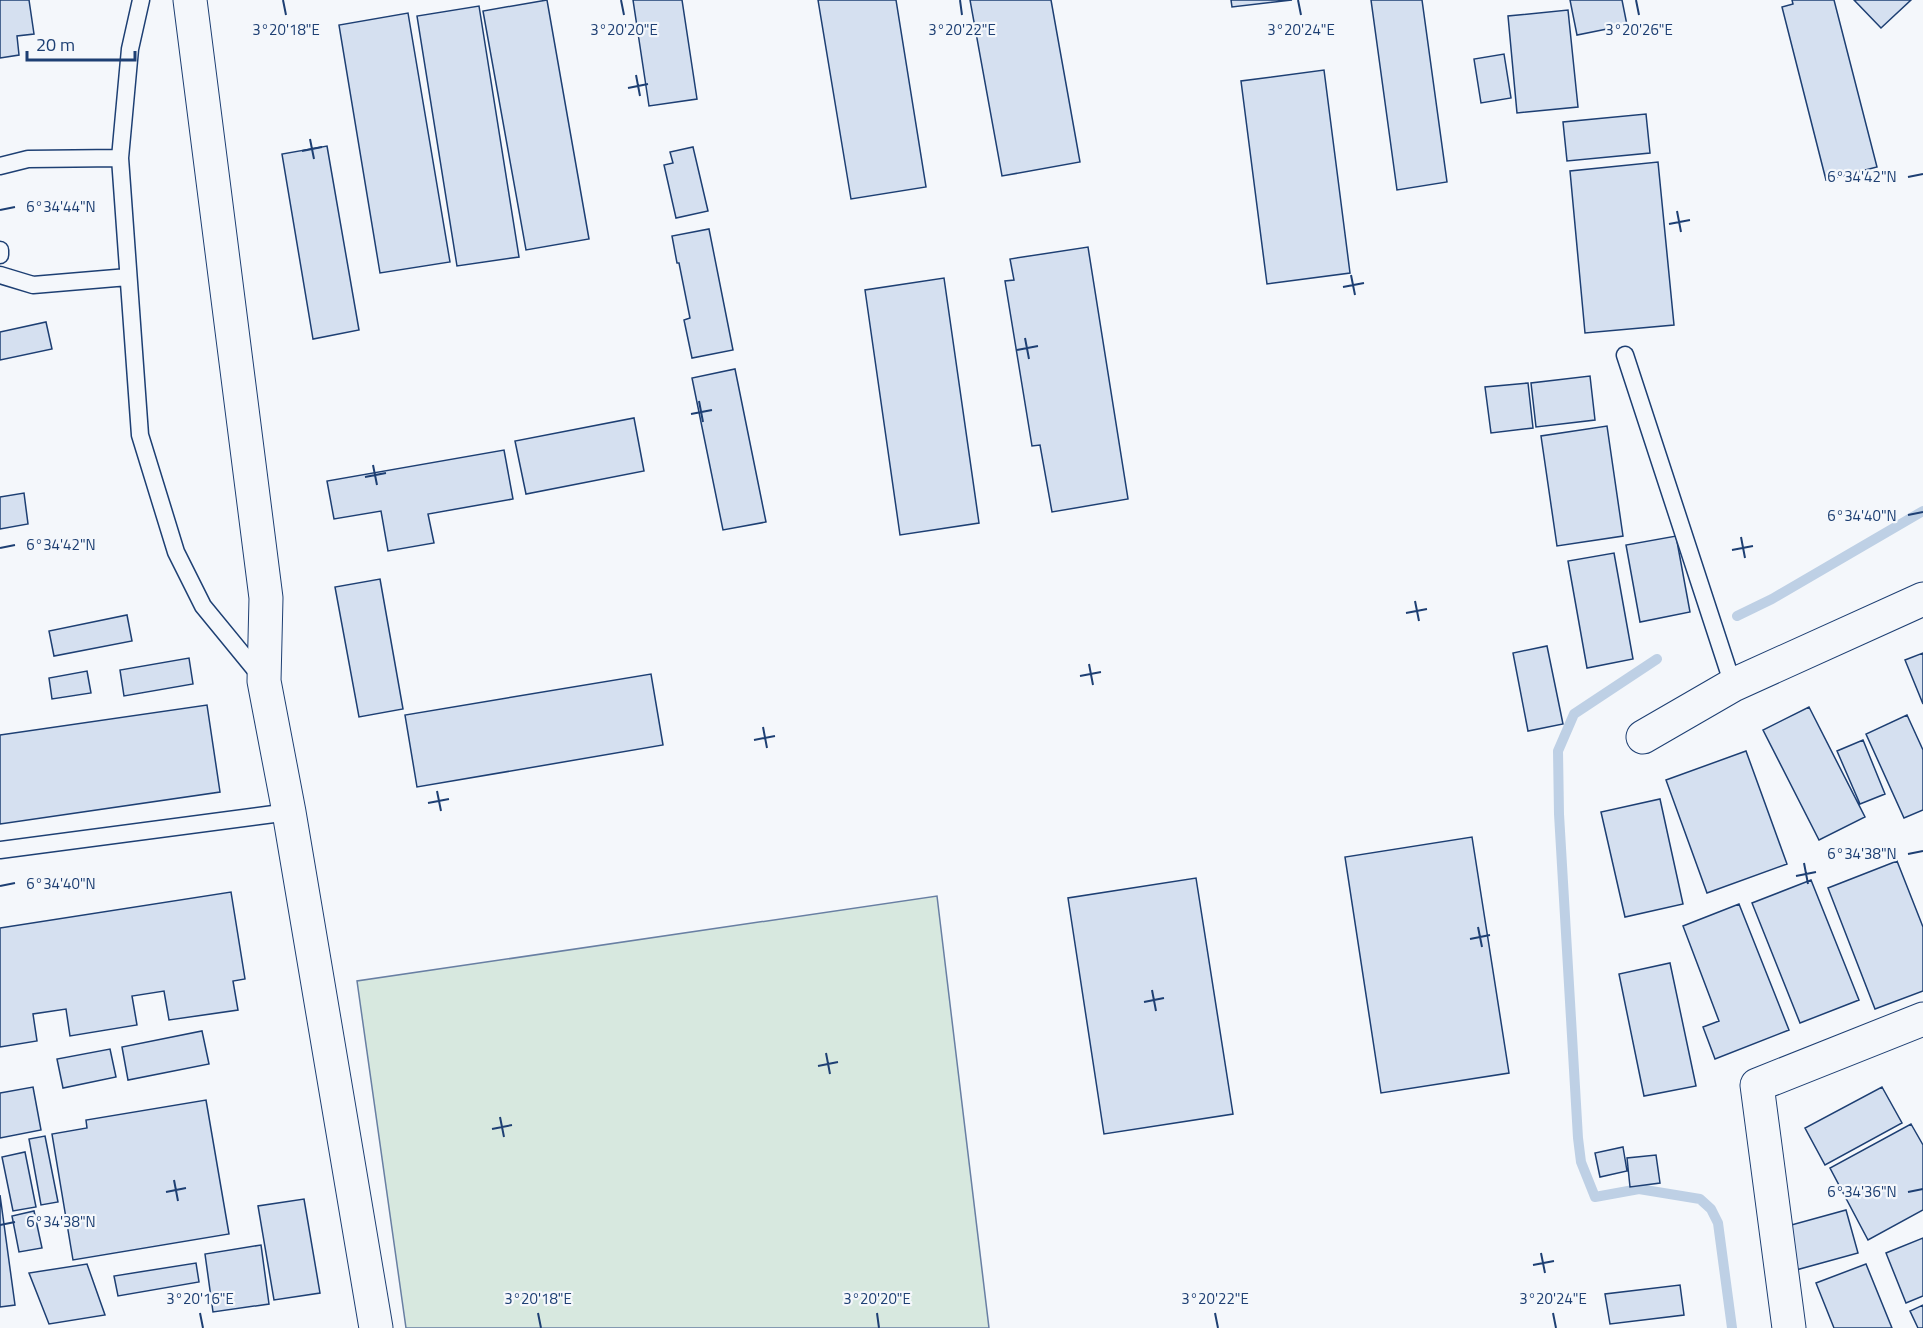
<svg xmlns="http://www.w3.org/2000/svg" width="1923" height="1328" viewBox="0 0 1923 1328" font-family="'Titillium Web',sans-serif">
  <style>
    .green { fill: #d7e8df; stroke: #687fa3; stroke-width: 1.5 }
    .lines { fill: none; stroke-linecap: round; stroke-linejoin: round }
    .stream { stroke: #bed0e5; stroke-width: 10 }
    .building { fill: #d5e0f0; stroke: #1d3f73; stroke-width: 1.5 }
    .service-casing { stroke: #1d3f73; stroke-width: 19 }
    .minor-casing { stroke: #1d3f73; stroke-width: 35 }
    .tertiary-casing { stroke: #1d3f73; stroke-width: 35 }
    .service { stroke: #f4f7fb; stroke-width: 16 }
    .minor { stroke: #f4f7fb; stroke-width: 33 }
    .tertiary { stroke: #f4f7fb; stroke-width: 33 }
    .ticks { fill: none; stroke: #1d3f73; stroke-width: 2 }
    .ticks-label { font-size: 15px; text-anchor: middle; fill: #1d3f73; stroke: #f4f7fb; stroke-width: 4.5; stroke-linejoin: round; paint-order: stroke }
  </style>
  <rect width="100%" height="100%" fill="#f4f7fb"/>
  <path class="green" d="M937,896L989,1328H406L357,981Z"/>
  <g class="lines">
    <path class="stream" d="M1737,616L1772,599L1923,511
      M1657,659L1574,714L1558,751L1559,814L1578,1138L1581,1162L1595,1197L1639,1189L1700,1199L1711,1209L1718,1223L1732,1328"/>
  </g>
  <path class="building" d="M0,0H29L34,34L17,36L19,55L0,58Z
    M547,0L589,239L526,250L483,11Z
    M633,0H682L697,99L649,106Z
    M818,0H896L926,187L851,199Z
    M970,0H1051L1080,162L1002,176Z
    M1231,0H1292L1232,7Z
    M1371,0H1422L1447,182L1397,190Z
    M1570,0H1622L1627,25L1577,35Z
    M1792,0H1834L1877,167L1826,180L1782,7L1793,4Z
    M1854,0H1911L1881,28Z
    M479,6L519,257L457,266L417,16Z
    M1568,10L1578,107L1517,113L1508,16Z
    M408,13L450,262L380,273L339,25Z
    M1504,54L1511,98L1481,103L1474,59Z
    M1324,70L1350,273L1267,284L1241,81Z
    M1646,114L1650,153L1567,161L1563,122Z
    M327,146L359,330L313,339L282,154Z
    M693,147L708,211L676,218L664,165L673,163L670,152Z
    M1658,162L1674,325L1585,333L1570,171Z
    M709,229L733,350L692,358L684,320L690,318L679,263H677L672,236Z
    M1088,247L1128,499L1052,512L1040,445L1032,446L1005,281L1014,280L1010,259Z
    M944,278L979,523L900,535L865,290Z
    M46,322L52,349L0,360V332Z
    M735,369L766,522L723,530L692,378Z
    M1590,376L1595,420L1536,427L1531,383Z
    M1528,383L1533,428L1491,433L1485,387Z
    M634,418L644,471L526,494L515,441Z
    M1607,426L1623,536L1557,546L1541,436Z
    M504,450L513,499L428,514L434,543L388,551L381,511L334,519L327,481Z
    M24,493L28,524L0,529V497Z
    M1676,536L1690,612L1640,622L1626,545Z
    M1614,553L1633,659L1587,668L1568,561Z
    M380,579L403,709L359,717L335,587Z
    M127,615L132,641L54,656L49,631Z
    M1547,646L1563,724L1528,731L1513,653Z
    M1923,653V704L1905,660Z
    M189,658L193,684L124,696L120,670Z
    M87,671L91,693L52,699L49,678Z
    M651,674L663,745L417,787L405,715Z
    M207,705L220,792L0,824V735Z
    M1809,707L1865,817L1819,840L1763,730Z
    M1907,715L1923,750V810L1904,818L1866,734Z
    M1863,740L1885,794L1860,804L1837,751Z
    M1746,751L1787,864L1707,893L1666,780Z
    M1660,799L1683,904L1625,917L1601,812Z
    M1472,837L1509,1073L1381,1093L1345,857Z
    M1897,861L1923,927V991L1875,1009L1828,888Z
    M1196,878L1233,1114L1104,1134L1068,898Z
    M1811,880L1859,1000L1800,1023L1752,903Z
    M231,892L245,979L233,981L238,1010L169,1020L164,991L132,996L137,1025L70,1036L66,1009L33,1014L37,1041L0,1047V928Z
    M1739,904L1789,1030L1715,1059L1703,1027L1719,1021L1683,926Z
    M1670,963L1696,1086L1644,1096L1619,974Z
    M202,1031L209,1064L128,1080L122,1047Z
    M110,1049L116,1077L63,1088L57,1059Z
    M33,1087L41,1130L0,1138V1093Z
    M1882,1087L1902,1123L1825,1165L1805,1128Z
    M206,1100L229,1234L73,1260L52,1134L87,1128L86,1120Z
    M1911,1124L1923,1145V1210L1868,1240L1830,1168Z
    M45,1136L58,1202L41,1205L29,1139Z
    M1623,1147L1627,1171L1600,1177L1595,1153Z
    M25,1152L36,1207L13,1211L2,1157Z
    M1656,1155L1660,1183L1630,1187L1627,1158Z
    M0,1195L15,1305L0,1307Z
    M304,1199L320,1293L274,1300L258,1206Z
    M1846,1210L1858,1253L1796,1270L1784,1227Z
    M34,1211L42,1248L19,1252L12,1216Z
    M1923,1238V1296L1906,1303L1886,1253Z
    M261,1245L269,1304L213,1312L205,1254Z
    M196,1263L199,1282L118,1296L114,1276Z
    M87,1264L105,1315L49,1324L29,1273Z
    M1866,1264L1892,1328H1834L1816,1283Z
    M1680,1285L1684,1315L1610,1324L1605,1294Z
    M1923,1305V1328H1918L1910,1311Z"/>
  <g class="lines">
    <g class="service-casing">
      <path id="service" d="M141,0L130,49L120,158L140,435L176,552L203,606L262,678
        M0,166L28,159L120,158
        M0,250V255
        M0,275L33,285L128,277
        M1625,355L1733,685
        M0,850L289,812"/>
    </g>
    <g class="minor-casing">
      <path id="minor" d="M1643,737L1733,685L1923,599
        M1789,1328L1757,1085L1923,1019"/>
    </g>
    <g class="tertiary-casing">
      <path id="tertiary" d="M190,0L266,598L264,681L289,812L376,1328"/>
    </g>
    <use href="#service" class="service"/>
    <use href="#minor" class="minor"/>
    <use href="#tertiary" class="tertiary"/>
  </g>
  <path class="ticks" d="M283,0L286,15M621,0L624,15M960,0L962,15M1298,0L1301,15M1636,0L1639,15M636,75L640,96M628,88L648,84M310,139L314,159M302,151L322,147M1908,177L1923,174M0,210L15,207M1677,211L1681,232M1669,224L1690,220M1351,275L1355,295M1343,287L1364,283M1025,338L1029,359M1017,350L1038,346M699,401L703,422M691,414L712,410M373,465L377,485M365,477L386,473M1908,515L1923,512M1741,537L1745,558M0,548L15,545M1732,550L1753,546M1415,601L1419,621M1406,613L1427,609M1089,664L1093,685M1080,676L1101,672M763,727L767,748M754,740L775,736M437,791L441,811M428,803L449,799M1908,854L1923,851M1804,863L1808,884M1796,876L1816,872M0,886L15,883M1478,927L1482,947M1470,939L1490,935M1152,990L1156,1011M1144,1002L1164,998M826,1053L830,1074M818,1066L838,1062M500,1117L504,1137M492,1129L512,1125M174,1180L178,1201M166,1192L186,1188M1908,1192L1923,1189M0,1225L15,1222M1541,1253L1545,1273M1533,1265L1554,1261M200,1313L203,1328M538,1313L541,1328M877,1313L879,1328M1215,1313L1218,1328M1553,1313L1556,1328"/>
  <g class="ticks-label">
    <text x="286" y="35">3°20'18"E</text>
    <text x="624" y="35">3°20'20"E</text>
    <text x="962" y="35">3°20'22"E</text>
    <text x="1301" y="35">3°20'24"E</text>
    <text x="1639" y="35">3°20'26"E</text>
    <text x="1862" y="182">6°34'42"N</text>
    <text x="61" y="212">6°34'44"N</text>
    <text x="1862" y="521">6°34'40"N</text>
    <text x="61" y="550">6°34'42"N</text>
    <text x="1862" y="859">6°34'38"N</text>
    <text x="61" y="889">6°34'40"N</text>
    <text x="1862" y="1197">6°34'36"N</text>
    <text x="61" y="1227">6°34'38"N</text>
    <text x="200" y="1304">3°20'16"E</text>
    <text x="538" y="1304">3°20'18"E</text>
    <text x="877" y="1304">3°20'20"E</text>
    <text x="1215" y="1304">3°20'22"E</text>
    <text x="1553" y="1304">3°20'24"E</text>
  </g>
  <path d="M27 51v9h108v-9" fill="none" stroke="#1d3f73" stroke-width="3"/>
  <text x="36" y="51" font-size="18" fill="#1d3f73" stroke="#f4f7fb" stroke-width="4.5" paint-order="stroke">20 m</text>
</svg>
